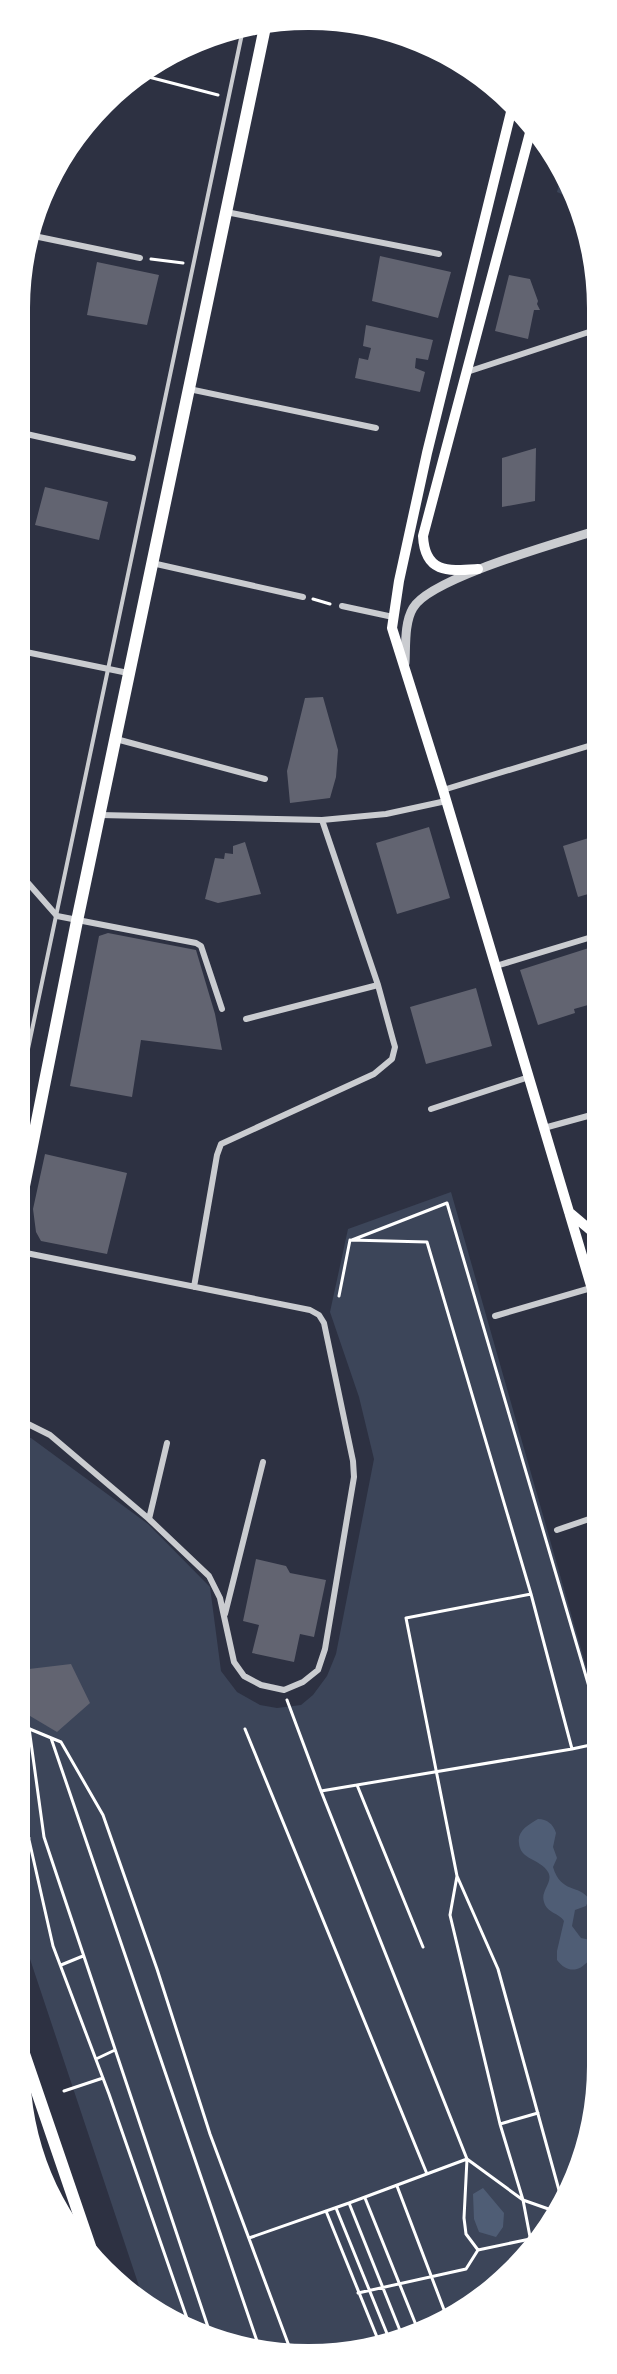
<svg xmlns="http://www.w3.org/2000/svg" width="617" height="2374" viewBox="0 0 617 2374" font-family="'Sofia Sans Condensed',sans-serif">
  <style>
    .green { fill: #3c4559 }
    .water { fill: #4f5d75 }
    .building { fill: #626471 }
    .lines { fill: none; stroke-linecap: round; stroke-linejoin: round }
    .path { stroke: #fff; stroke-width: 3 }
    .service { stroke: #caccd0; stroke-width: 4 }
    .minor { stroke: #caccd0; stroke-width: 6 }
    .tertiary { stroke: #caccd0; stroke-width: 9 }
    .secondary { stroke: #fff; stroke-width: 10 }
    .primary { stroke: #fff; stroke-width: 12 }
  </style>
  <rect width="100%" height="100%" fill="#2d3142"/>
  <path class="green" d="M562,173L568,181L573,199L557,192Z
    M451,1192L595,1698V2104L559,2210L485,2295L401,2339L289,2354L181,2325L142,2295L25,1944L20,1923V1437L31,1438L148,1524L210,1587L221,1671L237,1692L260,1705L277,1708L301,1705L313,1695L327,1676L336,1654L374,1459L359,1397L330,1312L348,1229Z"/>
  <path class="water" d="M538,1819C547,1819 553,1824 556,1833L553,1847L557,1858L553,1867C561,1894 579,1884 589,1899L586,1906L575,1910L572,1926L581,1938L595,1941C595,1962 573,1982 557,1960V1951L564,1921C559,1913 547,1913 544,1902C540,1891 554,1882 548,1872C541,1859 520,1860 519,1843C517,1831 528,1825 538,1819Z
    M483,2188L504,2213L503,2227L496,2237L479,2232L474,2219L473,2194Z"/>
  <path class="building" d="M380,256L451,272L438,318L372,301Z
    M97,262L159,275L147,325L87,315Z
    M509,275L530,279L538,301L537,304L540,310H534L528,339L495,331Z
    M366,325L433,340L428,360L416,358L415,368L425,372L420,392L355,378L359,358L368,360L371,348L363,346Z
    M536,448L535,501L502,507V458Z
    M45,487L108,502L99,540L35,525Z
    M323,697L338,750L336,777L330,798L290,803L287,771L305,698Z
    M429,827L450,898L397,914L376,843Z
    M595,836V892L578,897L563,846Z
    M245,842L261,894L218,903L205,899L215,858L224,859L225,853L233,854V846Z
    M108,933L196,950L215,1014L222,1050L141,1040L132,1097L70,1086L99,936Z
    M595,946V1003L574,1009L575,1013L538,1025L520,970Z
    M476,988L492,1046L426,1064L410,1007Z
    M45,1154L127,1173L107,1254L41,1241L36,1232L33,1209Z
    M256,1559L286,1566L290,1573L326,1580L314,1637L300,1634L294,1662L252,1653L259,1625L243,1621Z
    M71,1664L90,1703L57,1732L20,1710V1707L29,1669Z"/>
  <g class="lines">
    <path class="path" d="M141,75L218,95
      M151,259L183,263
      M313,599L330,604
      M352,1240L447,1203L595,1707
      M339,1296L350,1240
      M531,1594L406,1618L457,1876L498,1969L562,2201
      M287,1700L321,1791L467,2159L464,2218L466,2234L478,2250
      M20,1725L61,1742L103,1815L157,1969L210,2134L292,2354
      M29,1728L44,1837L210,2333
      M245,1729L427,2174
      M20,1737L30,1741
      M51,1738L258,2344
      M572,1749L595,1744
      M357,1785L423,1947
      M321,1791L572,1749L531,1594L427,1242L350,1240
      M20,1800L53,1946L109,2094L190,2327
      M20,1841L29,1838
      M457,1876L450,1915L500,2124L523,2200L531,2242
      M61,1965L83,1956
      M96,2059L115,2050
      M64,2091L103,2078
      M500,2124L538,2113
      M467,2159L523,2200L557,2212
      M397,2186L446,2315
      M365,2198L418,2330
      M349,2203L403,2338
      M336,2208L390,2341
      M326,2211L379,2342
      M249,2238L349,2203L467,2159
      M358,2293L466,2269L478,2250L530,2239
      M255,2345L263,2344L271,2349"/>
    <path class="service" d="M21,1082L243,29"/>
    <path class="minor" d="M226,212L439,254
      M34,236L140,258
      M467,372L595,330
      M189,389L376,428
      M22,433L133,458
      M152,563L303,597
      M342,606L393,617
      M21,651L128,673
      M116,739L265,779
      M443,790L595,744
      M100,815L322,820L386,814L446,801
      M21,875L57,916L196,943L201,946L222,1009
      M496,966L595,936
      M246,1019L378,985
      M431,1109L529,1077
      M544,1128L595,1114
      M194,1287L217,1155L221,1144L374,1074L392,1059L395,1047L393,1040L378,985L322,820
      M495,1316L591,1288
      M20,1420L50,1435L149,1519L209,1576L220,1598L234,1662L244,1676L261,1685L284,1690L303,1682L318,1670L325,1649L354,1477L353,1461L324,1323L319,1315L310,1310L21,1252
      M149,1519L167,1443
      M557,1530L595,1517
      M225,1614L263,1462"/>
    <path class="tertiary" d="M405,663C406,647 404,623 413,608C430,578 558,543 595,531"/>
    <path class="secondary" d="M513,104L427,453L399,581L392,628L443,790L595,1299
      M478,569C449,571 425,574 423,536L531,129
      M569,1212L595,1234"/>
    <path class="primary" d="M21,1201L77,921L265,27
      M20,2042L94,2258"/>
  </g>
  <path d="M0 0H617V2374H0ZM308 30H309A278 278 0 0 1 587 308V2066A278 278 0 0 1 309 2344H308A278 278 0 0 1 30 2066V308A278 278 0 0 1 308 30Z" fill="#fff" fill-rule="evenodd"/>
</svg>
